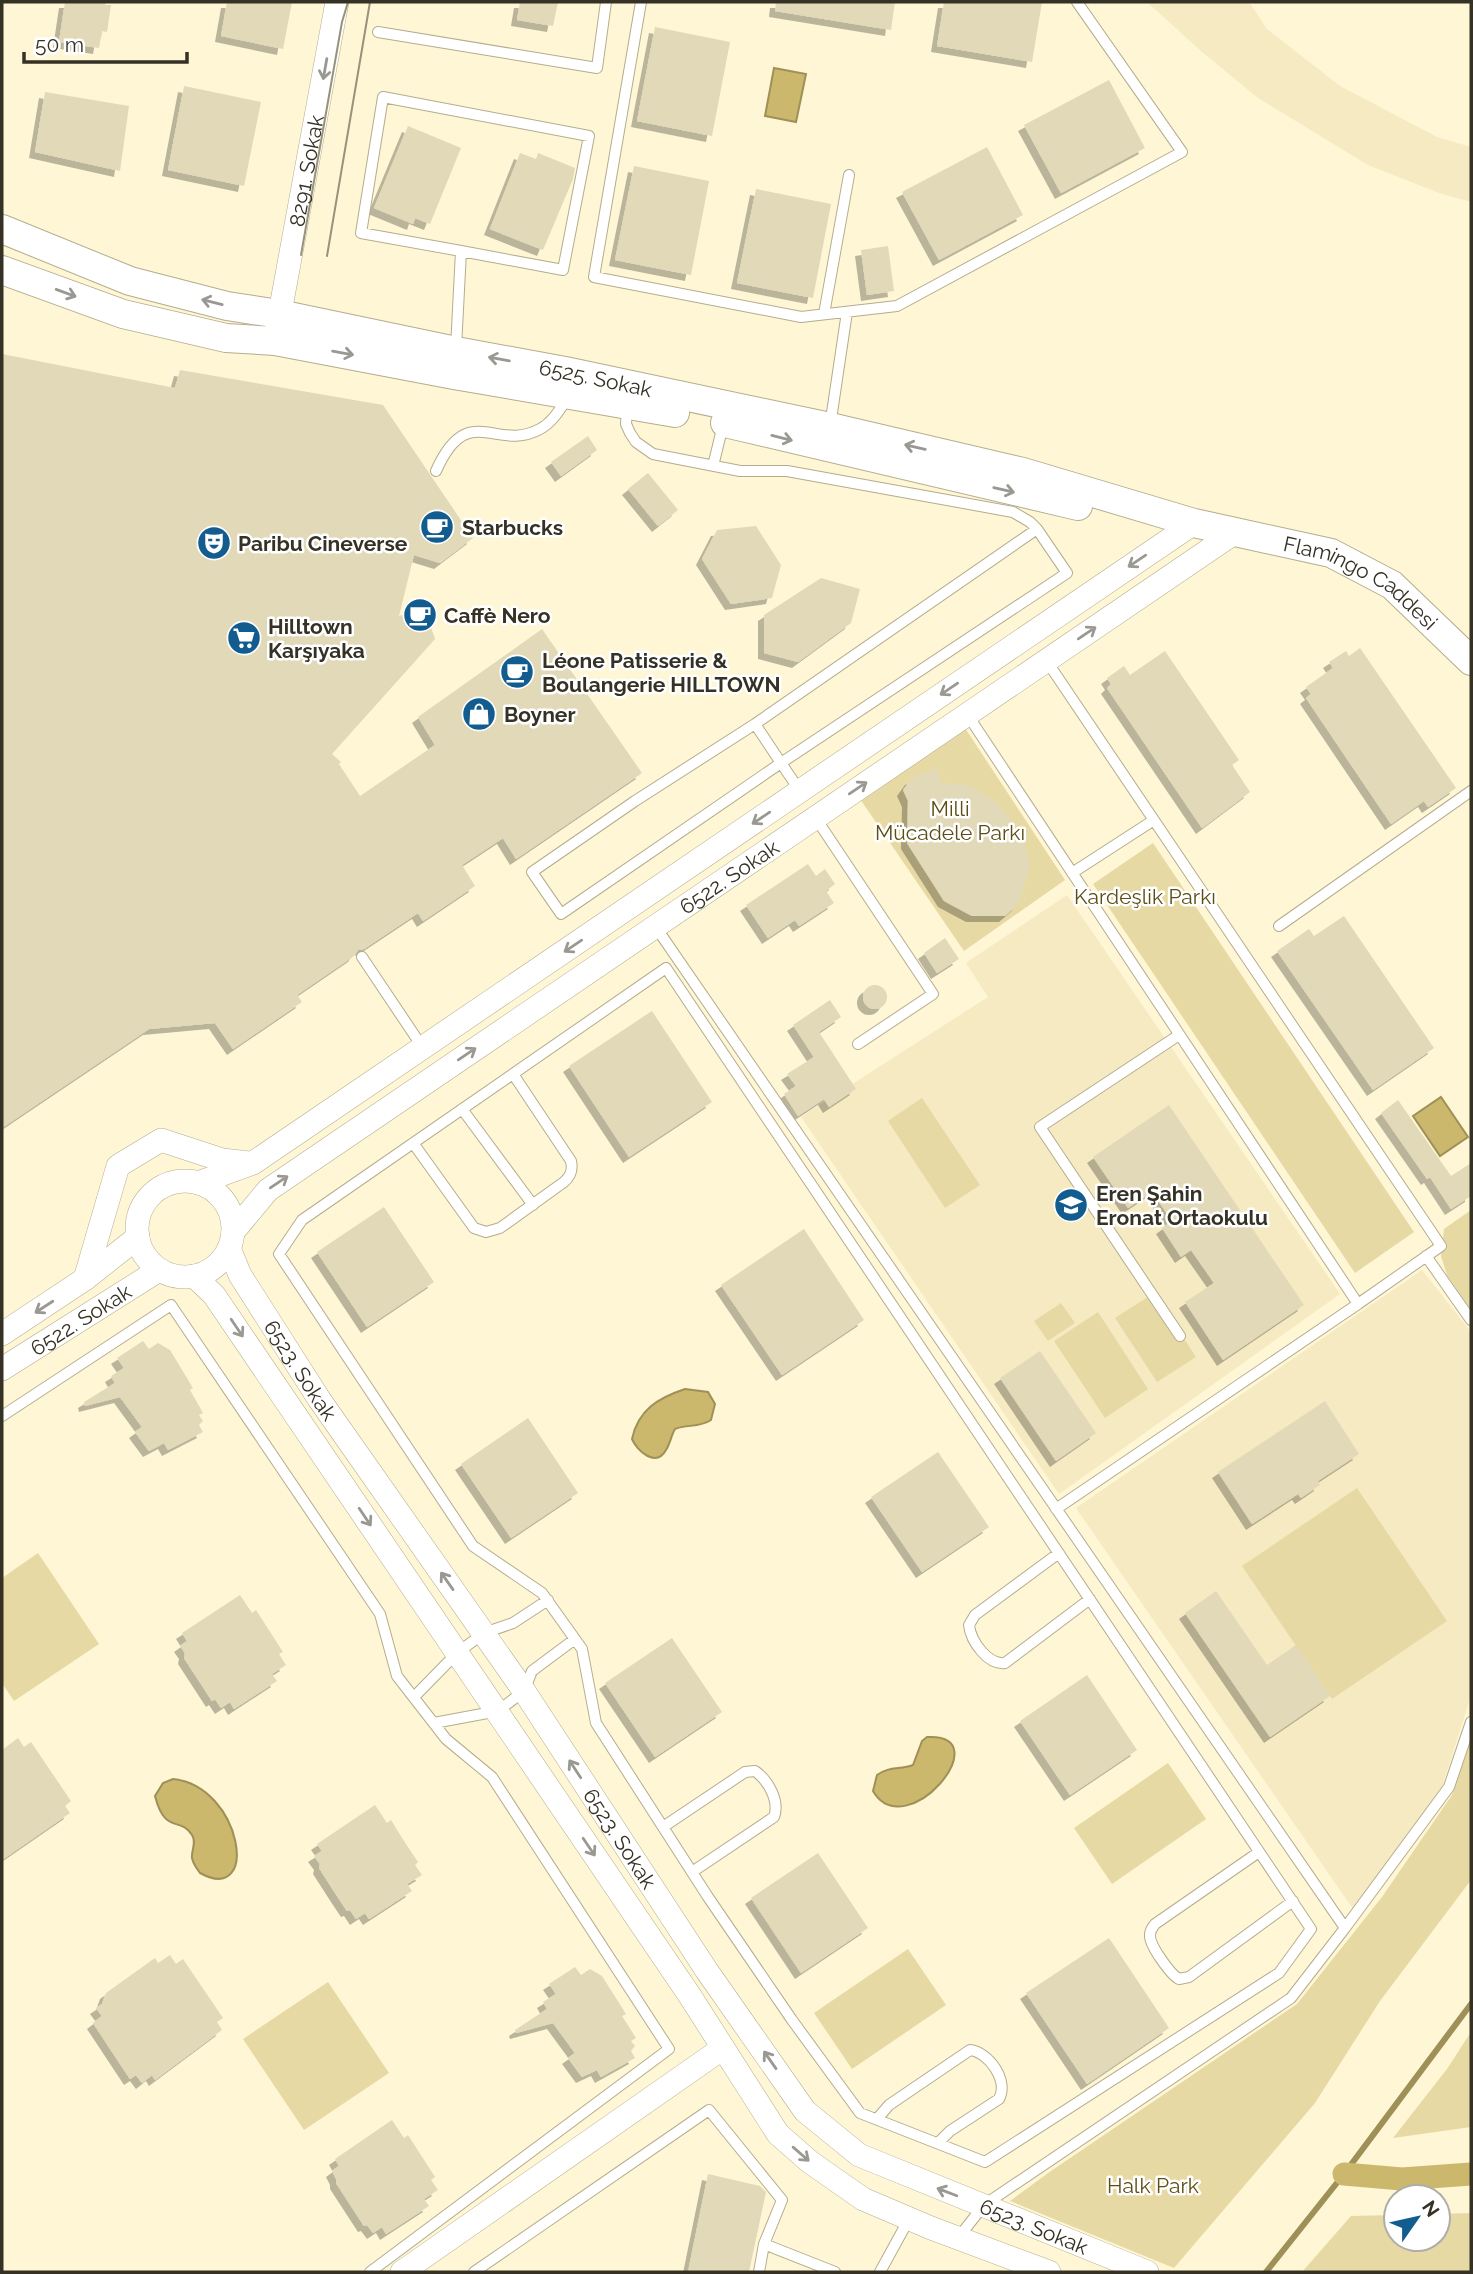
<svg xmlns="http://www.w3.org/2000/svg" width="1473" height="2274" viewBox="0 0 1473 2274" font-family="Raleway,sans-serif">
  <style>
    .built { fill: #f5eac2 }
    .green { fill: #e7d9a3 }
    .water { fill: #cbb86d; stroke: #9e9057; stroke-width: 2 }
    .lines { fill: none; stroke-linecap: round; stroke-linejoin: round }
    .stream { stroke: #9e9057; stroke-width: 6 }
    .canal { stroke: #cbb86d; stroke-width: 23 }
    .building { fill: #e2d9b9; filter: url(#shadow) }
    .service-casing { stroke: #b4ad8d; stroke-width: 12 }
    .minor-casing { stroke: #b4ad8d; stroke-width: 24 }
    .tertiary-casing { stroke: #b4ad8d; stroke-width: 30 }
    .service { stroke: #fff; stroke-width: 10 }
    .minor { stroke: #fff; stroke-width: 23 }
    .tertiary { stroke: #fff; stroke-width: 28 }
    .tram { stroke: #98927b; stroke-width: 2 }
    .oneway { stroke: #9a9892 }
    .labels { text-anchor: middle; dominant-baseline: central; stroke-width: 5; stroke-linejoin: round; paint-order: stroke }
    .street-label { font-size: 21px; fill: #353125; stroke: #fff }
    .poi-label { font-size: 21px; font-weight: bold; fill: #353125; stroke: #fff; text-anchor: start }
    .park-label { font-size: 21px; fill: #5c4e15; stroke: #fff }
  </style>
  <defs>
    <filter id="shadow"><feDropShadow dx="-6" dy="6" stdDeviation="0" flood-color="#0004"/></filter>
  </defs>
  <rect width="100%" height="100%" fill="#fef6d4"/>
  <path class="built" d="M1147,2H1249L1267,29L1340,86L1437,137L1471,147V202L1439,193L1368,165L1258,98L1201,51Z
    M1067,895L1340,1294L1059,1494L801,1117L988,997L966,963Z
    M1422,1270L1471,1332V1696L1442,1787L1353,1909L1076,1508Z"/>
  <path class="green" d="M963,725L1065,880L964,951L858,796Z
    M1153,843L1414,1232L1355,1273L1093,884Z
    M922,1098L980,1185L945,1208L888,1121Z
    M1471,1210V1310L1447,1275L1441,1256L1444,1229Z
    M1154,1293L1196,1357L1157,1382L1115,1318Z
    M1061,1303L1075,1323L1048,1341L1034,1321Z
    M1098,1312L1148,1389L1105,1418L1054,1341Z
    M1357,1488L1447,1621L1332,1699L1242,1566Z
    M38,1553L99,1644L14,1701L2,1683V1578Z
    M1471,1739V1880L1380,2001L1315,2103L1174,2268L1010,2201L1051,2171L1297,2004L1382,1897L1452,1795Z
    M1168,1763L1206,1819L1112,1884L1074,1828Z
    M908,1949L946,2005L852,2069L814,2013Z
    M328,1982L389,2073L304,2130L243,2039Z
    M1471,2032V2127L1393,2138L1447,2069Z
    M1471,2213V2272H1302L1351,2216L1396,2215V2239H1438V2214Z"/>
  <path class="water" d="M774,68L806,74L796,122L765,116Z
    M1441,1097L1468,1137L1440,1156L1413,1116Z
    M685,1389L708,1392L715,1404L711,1420C699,1428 687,1424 675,1429C671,1436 670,1444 666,1450C656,1468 637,1451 632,1439C638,1410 658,1398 685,1389Z
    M927,1737C1001,1733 906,1847 873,1791L877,1775C889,1766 900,1770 913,1765L922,1741Z
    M173,1779C242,1786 261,1906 200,1873C197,1869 193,1863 192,1858C191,1850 197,1843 192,1835C180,1816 165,1835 155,1796L163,1783Z"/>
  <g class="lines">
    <path class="stream" d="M1266,2272L1344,2174L1471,2004"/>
    <path class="canal" d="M1344,2174L1402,2179L1471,2174"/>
  </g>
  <path class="building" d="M65,2H106L105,5H111L107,32L102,31L99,48L59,42Z
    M227,2H292L283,49L221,36Z
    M520,2H558L553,26L517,20Z
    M776,2H895L891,30L775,11Z
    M944,2H1042L1032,62L937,46Z
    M655,27L730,42L712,136L637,121Z
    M1109,80L1145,148L1061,193L1024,125Z
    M184,86L261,102L244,186L168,170Z
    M45,92L129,106L120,171L35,152Z
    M408,126L461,148L430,224L415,218L413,224L374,208Z
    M987,147L1023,215L939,260L902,192Z
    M520,153L536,159L538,153L575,168L573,179L543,250L490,229Z
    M634,166L709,181L691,275L615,260Z
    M756,189L831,204L813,298L737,283Z
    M888,246L894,291L867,295L861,250Z
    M2,354L175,388L180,370L383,405L473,538L440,563L414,555L399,616L424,607L435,639L332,754L341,762L339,764L360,796L435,745L418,717L542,629L642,773L516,859L503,838L462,865L475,886L423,921L418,913L364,949L358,950L354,956L297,995L302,1002L233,1049L215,1023L149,1029L2,1128Z
    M588,436L597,450L561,476L551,462Z
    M648,473L678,510L658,526L628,489Z
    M756,526L781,565L772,598L731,604L702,559L717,530Z
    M821,578L860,589L851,623L798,662L764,653V615Z
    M1360,648L1456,788L1428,807L1424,801L1391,824L1306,698L1311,694L1306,687L1333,668L1329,662L1346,651L1349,656Z
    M1165,651L1239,760L1232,765L1250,792L1202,828L1107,688L1111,684L1107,678L1124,666L1130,675Z
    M936,768L943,783L967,785L995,801L1015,825L1026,846L1030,868L1018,905L1005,916H972L944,901L907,843L908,801L903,790L911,779Z
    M808,864L816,876L825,869L835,884L826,891L834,903L799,926L795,920L768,938L746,905Z
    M1344,916L1434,1048L1373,1090L1277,951L1309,929L1314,936Z
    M945,938L959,959L937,973L924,953Z
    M863 997a12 12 0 1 1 24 0a12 12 0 1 1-24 0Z
    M830,1000L841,1017L819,1032L856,1089L829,1107L824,1099L798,1116L784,1094L796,1086L787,1074L814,1057L793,1025Z
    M652,1011L712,1102L629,1157L569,1066Z
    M1398,1100L1451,1176L1471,1163V1196L1451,1209L1430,1177L1427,1179L1381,1113Z
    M1169,1105L1304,1305L1223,1360L1185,1302L1214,1283L1191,1250L1181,1257L1162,1228L1172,1221L1152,1192L1128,1208L1093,1157Z
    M384,1207L434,1282L367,1327L317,1252Z
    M804,1229L864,1320L782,1375L721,1285Z
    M143,1341L149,1349L158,1343L170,1350L193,1388L190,1390L203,1413L199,1415L203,1421L199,1425L203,1432L168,1450L164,1443L149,1451L135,1432L142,1427L120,1397L85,1406L84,1402L115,1383L111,1376L124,1368L117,1358Z
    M1040,1351L1096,1433L1056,1461L1000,1378Z
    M1325,1401L1359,1454L1318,1481L1320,1485L1301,1498L1298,1494L1252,1524L1218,1472Z
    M528,1418L578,1493L511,1538L461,1464Z
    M938,1452L989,1527L922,1572L871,1497Z
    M1216,1591L1267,1665L1296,1645L1330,1696L1270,1737L1185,1613Z
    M240,1595L252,1613L256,1610L283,1652L279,1654L286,1665L272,1674L277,1681L234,1709L230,1702L221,1708L215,1699L212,1701L184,1658L185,1653L180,1646L187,1641L182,1633Z
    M672,1638L722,1712L655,1757L605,1683Z
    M1087,1675L1137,1750L1070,1795L1020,1721Z
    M18,1738L24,1747L31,1742L71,1801L65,1806L70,1813L2,1860V1750Z
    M375,1805L387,1823L391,1820L402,1838L418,1862L415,1865L422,1875L407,1884L412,1891L369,1919L365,1913L356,1919L350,1910L347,1911L337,1896L319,1868L320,1864L314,1856L322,1851L317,1844Z
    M818,1853L868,1928L801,1973L751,1898Z
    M1109,1938L1169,2028L1087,2084L1026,1993Z
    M170,1955L176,1964L183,1959L223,2018L217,2022L222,2030L155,2080L152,2075L142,2083L136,2075L130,2079L93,2023L102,2016L96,2008L102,2004L106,1993L155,1958L158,1963Z
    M575,1967L581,1975L590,1969L602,1976L626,2014L622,2016L636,2038L631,2041L635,2046L631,2051L635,2058L601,2077L597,2070L582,2077L568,2058L575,2053L553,2023L516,2033L515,2030L547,2009L543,2002L556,1994L549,1984Z
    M392,2120L404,2138L408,2135L435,2177L431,2180L438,2190L424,2199L429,2206L386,2234L382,2227L373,2233L367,2225L364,2226L336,2183V2179L332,2171L339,2166L335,2159Z
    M708,2174L760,2186L766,2192L749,2272H688Z"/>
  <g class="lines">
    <g class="service-casing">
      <path id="service" d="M641,2L594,277L801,317L897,306L1182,152L1077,2
        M378,32L597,68L606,2
        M824,314L849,175
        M456,348L461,251L361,233L383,97L589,136L563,270L461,251
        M627,408L626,424L630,433L636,442L653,454L740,471H787L1013,512L1030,522L1037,529
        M830,426L847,312
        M713,466L723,425
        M436,471C468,399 496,453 540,429C553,422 560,409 568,397
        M967,714L1358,1304L1441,1246L1046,660
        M755,724L635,801L532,872L561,914L781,763L755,724L1037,529L1067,573L781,763L800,791
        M815,817L933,994L858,1044
        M1072,873L1154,820
        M655,926L1345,1928L1291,1998L984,2205L958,2238
        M1279,926L1471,791
        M362,957L423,1048
        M666,968L1311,1929L1279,1973L985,2162L860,2113L792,2020L708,1897L596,1723L582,1649L542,1593L473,1546L279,1254L302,1220Z
        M1179,1035L1040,1127L1180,1336
        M462,1109L533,1205
        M413,1143L474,1228L486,1232L500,1228L564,1182C571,1176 573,1170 571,1161L513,1074
        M1426,1256L1471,1320
        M2,1416L171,1305L380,1614L397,1676L446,1739L492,1777L669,2049L370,2272
        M1056,1509L1358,1304
        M1059,1553L975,1615L969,1625C971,1642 988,1665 1005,1663L1090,1599
        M414,1697L457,1653L484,1633L513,1623L548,1600
        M434,1723L498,1711L524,1691L532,1671L575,1639
        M663,1827L745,1772L755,1771C768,1780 780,1801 774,1817L692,1872
        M1259,1852L1155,1924C1152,1928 1150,1930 1150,1935C1149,1945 1171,1975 1179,1979L1189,1977L1293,1901
        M1345,1928L1449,1787L1471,1722
        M877,2119L889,2105L970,2050C989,2052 1009,2081 999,2099L950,2131L938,2143
        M474,2272L709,2110L782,2200L764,2244L835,2272
        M759,2272L764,2244
        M880,2272L909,2219"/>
    </g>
    <g class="minor-casing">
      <g id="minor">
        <path id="s1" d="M277,329L337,2"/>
        <circle cx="185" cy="1229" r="48"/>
        <path d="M198,1183L253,1163L1194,523"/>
        <path id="s2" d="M233,1232L268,1190L1237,531"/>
        <path id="s3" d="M229,1248L240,1275L319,1399L524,1691L707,1971L805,2111L859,2155L1147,2272"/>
        <path d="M194,1276L214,1295L690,1996L778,2134L810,2162L863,2199L931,2228L1049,2272"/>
        <path d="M85,1279L118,1166L161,1140L222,1160L249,1163"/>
        <path d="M2,1334L85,1279L138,1237"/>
        <path id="s4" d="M2,1369L159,1270"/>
        <path d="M402,2272L723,2048"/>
      </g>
    </g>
    <g class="tertiary-casing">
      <g id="tertiary">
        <path id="s5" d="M2,229L130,281L227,306L279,314L456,351L565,371L830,427L1023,472L1194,523L1331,553L1392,585L1471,661"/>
        <path d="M2,270L123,314L226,338L275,341L454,375L675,413"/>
        <path d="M725,423L1078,506"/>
      </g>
    </g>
    <use href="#service" class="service"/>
    <use href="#minor" class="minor"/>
    <use href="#tertiary" class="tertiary"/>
    <path class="tram" d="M301,255L342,22L348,2
      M327,256L370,2"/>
  </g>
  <defs><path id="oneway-shaft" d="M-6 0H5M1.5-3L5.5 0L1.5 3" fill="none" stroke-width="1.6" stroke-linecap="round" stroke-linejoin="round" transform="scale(1.75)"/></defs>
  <g class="oneway">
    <use href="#oneway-shaft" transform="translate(325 69) rotate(100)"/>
    <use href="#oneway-shaft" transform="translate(66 293) rotate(20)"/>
    <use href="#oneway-shaft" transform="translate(212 302) rotate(-166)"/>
    <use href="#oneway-shaft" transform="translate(343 353) rotate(10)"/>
    <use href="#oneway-shaft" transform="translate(499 359) rotate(-170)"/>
    <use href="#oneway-shaft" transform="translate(782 438) rotate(14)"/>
    <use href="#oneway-shaft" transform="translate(915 447) rotate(-167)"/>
    <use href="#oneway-shaft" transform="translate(1004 490) rotate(13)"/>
    <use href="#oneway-shaft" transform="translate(1137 561) rotate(146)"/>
    <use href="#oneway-shaft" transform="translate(1087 633) rotate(-34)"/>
    <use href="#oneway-shaft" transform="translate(949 689) rotate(146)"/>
    <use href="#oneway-shaft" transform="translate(858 788) rotate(-34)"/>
    <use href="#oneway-shaft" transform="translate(761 818) rotate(146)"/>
    <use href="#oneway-shaft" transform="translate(573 946) rotate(146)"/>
    <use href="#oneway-shaft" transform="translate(467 1054) rotate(-34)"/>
    <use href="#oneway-shaft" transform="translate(279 1182) rotate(-34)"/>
    <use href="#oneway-shaft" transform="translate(44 1307) rotate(147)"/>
    <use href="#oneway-shaft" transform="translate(237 1328) rotate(56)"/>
    <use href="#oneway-shaft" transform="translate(365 1517) rotate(56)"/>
    <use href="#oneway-shaft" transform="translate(447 1581) rotate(-125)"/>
    <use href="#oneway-shaft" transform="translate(575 1769) rotate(-123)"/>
    <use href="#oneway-shaft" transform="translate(589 1847) rotate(56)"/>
    <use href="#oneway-shaft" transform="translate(770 2060) rotate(-125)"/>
    <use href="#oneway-shaft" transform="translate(801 2154) rotate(41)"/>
    <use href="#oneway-shaft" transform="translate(947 2192) rotate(-159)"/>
  </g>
  <defs>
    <g id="cafe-disc" transform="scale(1.75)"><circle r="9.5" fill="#125c8f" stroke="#fff"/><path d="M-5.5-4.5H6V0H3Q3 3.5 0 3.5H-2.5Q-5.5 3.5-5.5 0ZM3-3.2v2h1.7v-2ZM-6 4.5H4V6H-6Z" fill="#fff"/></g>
    <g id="theatre-disc" transform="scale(1.75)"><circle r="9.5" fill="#125c8f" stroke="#fff"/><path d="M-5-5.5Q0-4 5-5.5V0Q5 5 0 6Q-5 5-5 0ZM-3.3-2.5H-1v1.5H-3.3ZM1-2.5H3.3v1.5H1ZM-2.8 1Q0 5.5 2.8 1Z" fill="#fff"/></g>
    <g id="supermarket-disc" transform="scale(1.75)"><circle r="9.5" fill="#125c8f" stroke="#fff"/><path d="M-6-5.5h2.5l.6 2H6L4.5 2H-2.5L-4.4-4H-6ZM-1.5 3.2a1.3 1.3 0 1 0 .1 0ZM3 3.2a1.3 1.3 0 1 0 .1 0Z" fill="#fff"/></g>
    <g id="shop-disc" transform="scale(1.75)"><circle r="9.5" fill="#125c8f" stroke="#fff"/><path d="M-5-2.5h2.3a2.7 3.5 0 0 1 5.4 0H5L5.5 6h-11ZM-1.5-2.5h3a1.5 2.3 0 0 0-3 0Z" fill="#fff"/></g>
    <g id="school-disc" transform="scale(1.75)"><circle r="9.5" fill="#125c8f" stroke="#fff"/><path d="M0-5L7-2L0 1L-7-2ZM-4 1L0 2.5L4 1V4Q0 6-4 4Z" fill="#fff"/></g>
  </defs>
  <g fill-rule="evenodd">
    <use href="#cafe-disc" x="437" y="527"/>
    <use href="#theatre-disc" x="214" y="543"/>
    <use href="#cafe-disc" x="420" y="615"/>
    <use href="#supermarket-disc" x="244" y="638"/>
    <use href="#cafe-disc" x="517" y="672"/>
    <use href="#shop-disc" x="479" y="714"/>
    <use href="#school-disc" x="1071" y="1205"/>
  </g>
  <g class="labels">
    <g class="street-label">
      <text stroke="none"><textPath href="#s1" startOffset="161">8291. Sokak</textPath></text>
      <text stroke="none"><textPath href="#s5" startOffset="614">6525. Sokak</textPath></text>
      <text stroke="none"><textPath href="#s5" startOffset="1410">Flamingo Caddesi</textPath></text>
      <text stroke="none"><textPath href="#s2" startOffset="612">6522. Sokak</textPath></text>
      <text stroke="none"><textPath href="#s4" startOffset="93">6522. Sokak</textPath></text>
      <text stroke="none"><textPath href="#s3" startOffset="142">6523. Sokak</textPath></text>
      <text stroke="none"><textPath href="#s3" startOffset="709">6523. Sokak</textPath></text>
      <text stroke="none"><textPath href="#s3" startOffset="1297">6523. Sokak</textPath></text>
    </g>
    <g class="poi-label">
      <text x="462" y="527">Starbucks</text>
      <text x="238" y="543">Paribu Cineverse</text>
      <text x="444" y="615">Caffè Nero</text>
      <text x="268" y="626">Hilltown<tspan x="268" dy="24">Karşıyaka</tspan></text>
      <text x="542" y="660">Léone Patisserie &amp;<tspan x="542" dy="24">Boulangerie HILLTOWN</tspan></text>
      <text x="504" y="714">Boyner</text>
      <text x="1096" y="1193">Eren Şahin<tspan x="1096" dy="24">Eronat Ortaokulu</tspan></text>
    </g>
    <g class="park-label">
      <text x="950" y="808">Milli<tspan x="950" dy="24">Mücadele Parkı</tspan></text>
      <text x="1145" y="896">Kardeşlik Parkı</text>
      <text x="1153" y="2185">Halk Park</text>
    </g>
  </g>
  <rect width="1473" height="2274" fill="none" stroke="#353125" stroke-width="7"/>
  <g transform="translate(1417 2218) rotate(56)"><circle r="33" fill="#ffffff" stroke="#aeada8" stroke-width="2"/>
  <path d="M0-5L12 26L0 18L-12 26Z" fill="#125c8f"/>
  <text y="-10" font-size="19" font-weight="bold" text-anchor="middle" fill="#353125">N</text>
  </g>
  <path d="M24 52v10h163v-10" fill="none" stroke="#353125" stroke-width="3.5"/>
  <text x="35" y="52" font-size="21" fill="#353125" stroke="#ffffff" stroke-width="5" paint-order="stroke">50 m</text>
</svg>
